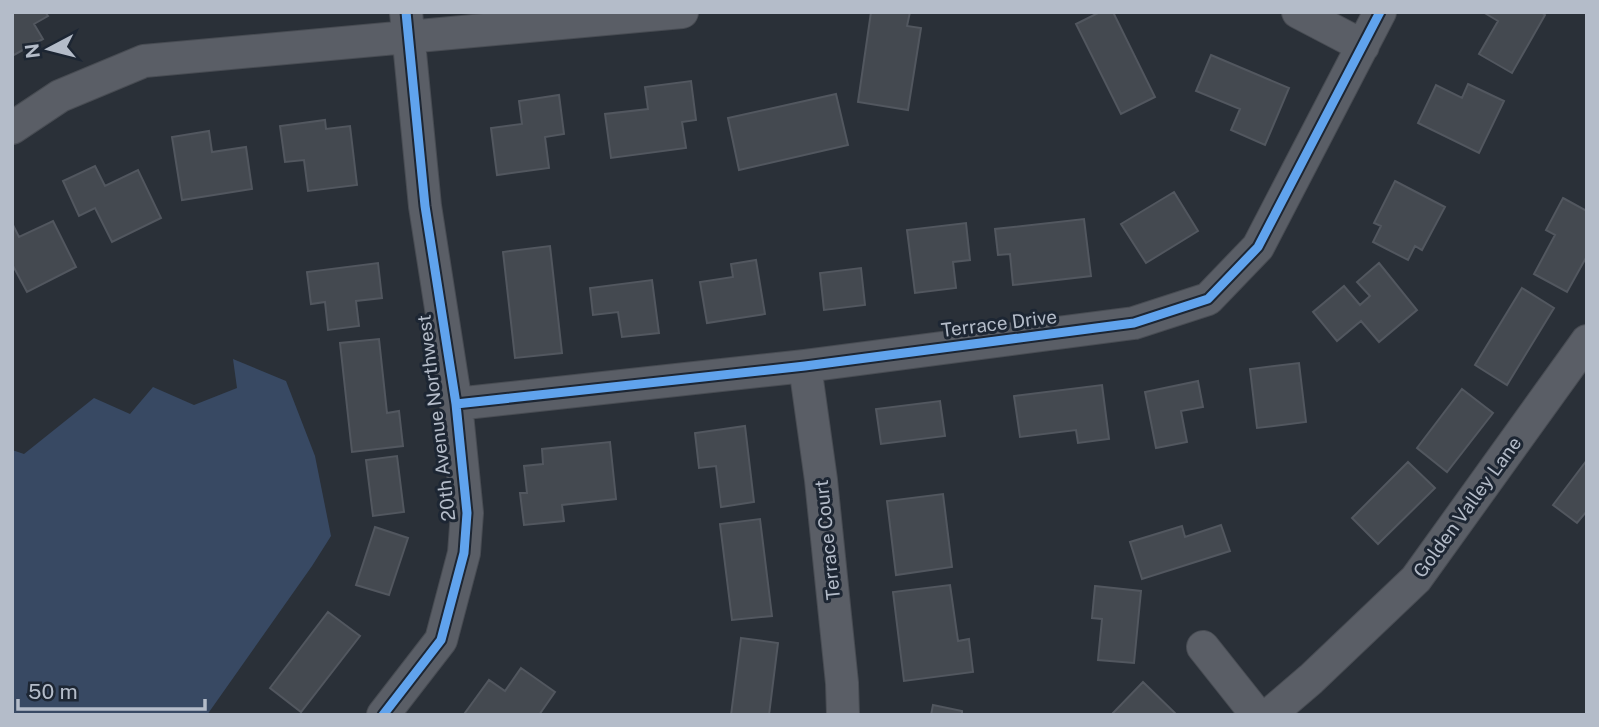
<svg xmlns="http://www.w3.org/2000/svg" width="1599" height="727" viewBox="0 0 1599 727" font-family="'Public Sans',sans-serif">
  <style>
    .water { fill: #384963 }
    .building { fill: #444950; stroke: #52575f; stroke-width: 2 }
    .lines { fill: none; stroke-linecap: round; stroke-linejoin: round }
    .minor-casing { stroke: #484c53; stroke-width: 34 }
    .minor { stroke: #5a5e66; stroke-width: 32 }
    .cycleway-casing { stroke: #1d2633; stroke-width: 13 }
    .cycleway { stroke: #60a3ed; stroke-width: 9 }
    .labels { text-anchor: middle; dominant-baseline: central; stroke-width: 6; stroke-linejoin: round; paint-order: stroke }
    .street-label { font-size: 19px; fill: #b4bcc9; stroke: #1d2633 }
  </style>
  <rect width="100%" height="100%" fill="#2a3038"/>
  <path class="water" d="M233,359L286,381L315,456L331,536L312,566L207,715H12V450L24,454L94,398L130,414L153,387L194,405L237,388Z"/>
  <path class="building" d="M12,12H45L48,16L34,24L43,39L12,56Z
    M871,12H910L907,26L921,28L908,110L858,102Z
    M1100,12H1113L1155,97L1121,114L1076,24Z
    M1483,12H1541L1545,15L1512,73L1479,54L1498,21Z
    M1211,55L1289,88L1265,145L1231,130L1240,109L1196,91Z
    M691,81L696,120L682,122L686,148L611,158L605,114L648,109L645,87Z
    M1468,84L1504,101L1479,153L1418,123L1436,85L1462,98Z
    M836,94L848,145L739,170L728,118Z
    M559,95L564,134L545,137L549,168L497,175L491,128L522,124L519,101Z
    M325,120L326,129L350,126L357,185L308,191L304,160L285,162L280,126Z
    M209,131L212,152L246,147L252,189L182,200L172,137Z
    M95,166L105,186L138,170L161,218L112,242L95,208L79,216L63,181Z
    M1395,181L1445,207L1422,250L1415,246L1408,260L1373,242L1381,226L1374,223Z
    M1174,192L1198,231L1146,263L1121,224Z
    M1563,198L1587,211V256L1567,292L1534,274L1555,235L1546,230Z
    M1084,219L1091,276L1013,285L1010,254L998,255L995,229Z
    M53,221L76,267L27,292L12,264V223L19,237Z
    M966,223L970,260L953,262L956,288L915,293L907,230Z
    M550,246L562,353L515,358L503,252Z
    M756,260L765,314L707,323L700,282L733,277L731,264Z
    M378,263L382,298L356,301L359,326L328,330L325,302L311,304L307,272Z
    M1379,263L1417,310L1379,342L1361,321L1337,341L1313,312L1344,286L1360,305L1370,296L1357,282Z
    M861,268L865,305L824,310L820,273Z
    M652,280L659,333L622,337L618,312L593,315L590,288Z
    M1522,288L1554,308L1507,385L1475,365Z
    M379,339L387,413L399,411L403,446L352,452L340,343Z
    M1299,363L1306,422L1257,428L1250,369Z
    M1198,381L1203,407L1181,411L1187,442L1156,448L1145,392Z
    M1102,385L1109,439L1078,443L1076,430L1020,437L1014,396Z
    M1462,389L1493,413L1447,472L1417,448Z
    M940,401L945,436L881,444L876,409Z
    M745,426L754,502L721,507L716,466L699,468L695,433Z
    M610,442L616,499L562,505L564,521L524,525L520,493H527L524,466L543,464L542,449Z
    M397,456L404,512L373,516L366,460Z
    M1587,460V511L1577,523L1553,505Z
    M1408,462L1435,488L1378,544L1352,518Z
    M943,494L952,567L896,575L887,501Z
    M760,519L772,616L732,620L720,524Z
    M1221,525L1230,551L1142,579L1130,542L1182,526L1185,537Z
    M375,527L408,538L389,595L356,585Z
    M950,585L958,641L969,639L973,672L904,681L893,592Z
    M1095,586L1141,591L1134,663L1098,660L1102,619L1092,618Z
    M328,612L360,636L301,712L270,688Z
    M741,638L778,643L769,715H731Z
    M521,668L555,692L539,715H467L465,713L489,680L505,691Z
    M1143,682L1177,715H1111Z
    M933,705L962,711V715H931Z"/>
  <g class="lines">
    <g class="minor-casing">
      <path id="minor" d="M1298,12L1363,46
        M12,128L60,96L144,61L682,12
        M805,366L821,480L842,683L843,715
        M456,404L805,366L1134,323L1208,299L1258,247L1380,12
        M1203,647L1257,715
        M383,715L441,640L464,553L467,513L456,404L425,206L406,12
        M1269,715L1311,679L1416,579L1587,341"/>
    </g>
    <use href="#minor" class="minor"/>
    <g class="cycleway-casing">
      <path id="cycleway" d="M456,404L805,366L1134,323L1208,299L1258,247L1380,12
        M383,715L441,640L464,553L467,513L456,404L425,206L406,12"/>
    </g>
    <use href="#cycleway" class="cycleway"/>
  </g>
  <g class="labels">
    <g class="street-label">
      <text transform="translate(999 323) rotate(-7)">Terrace Drive</text>
      <text transform="translate(436 418) rotate(-97)">20th Avenue Northwest</text>
      <text transform="translate(1467 507) rotate(-54)">Golden Valley Lane</text>
      <text transform="translate(827 540) rotate(-96)">Terrace Court</text>
    </g>
  </g>
  <rect width="1599" height="727" fill="none" stroke="#b4bcc9" stroke-width="28"/>
  <g transform="translate(49 49) rotate(263)" stroke="#1d2633" stroke-width="5" paint-order="stroke">
  <path d="M0-5L12 26L0 18L-12 26Z" fill="#b4bcc9"/>
  <text y="-10" font-size="19" font-weight="bold" text-anchor="middle" fill="#b4bcc9">N</text>
  </g>
  <path d="M18 699v10h187v-10" fill="none" stroke="#b4bcc9" stroke-width="3.5"/>
  <text x="28" y="699" font-size="21" fill="#b4bcc9" stroke="#1d2633" stroke-width="5" paint-order="stroke">50 m</text>
</svg>
